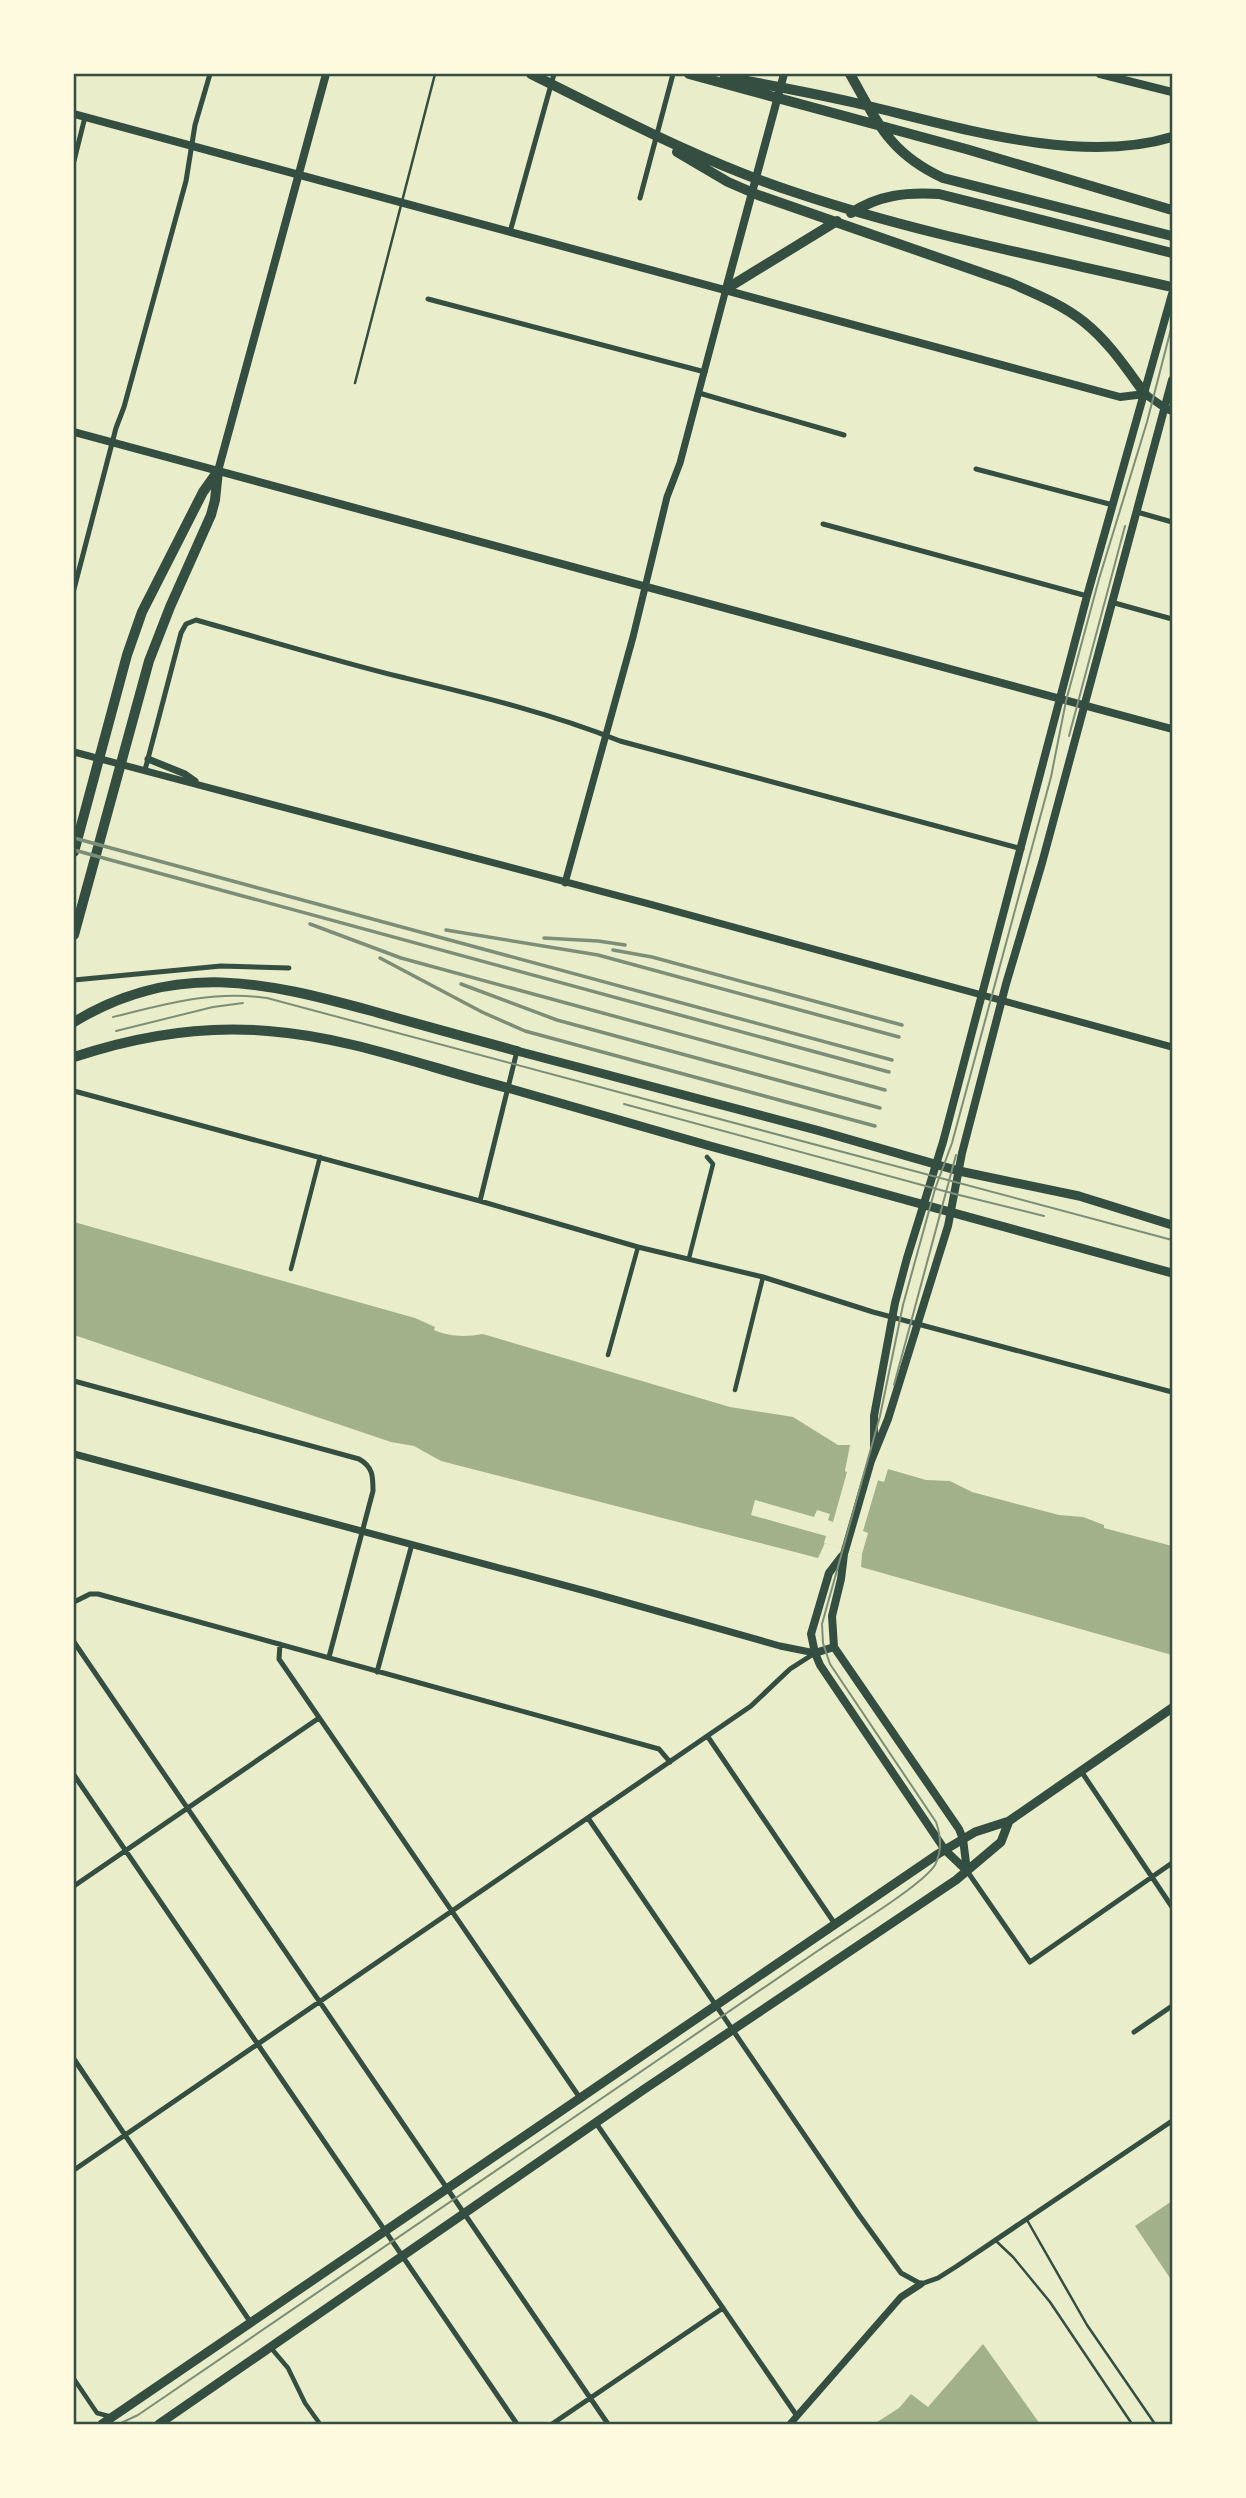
<svg xmlns="http://www.w3.org/2000/svg" width="1246" height="2498" viewBox="0 0 1246 2498" font-family="'DejaVu Sans',sans-serif">
  <style>
    .water { fill: #a3b18a }
    .pier { fill: #e9edc9 }
    .lines { fill: none; stroke-linecap: round; stroke-linejoin: round }
    .service { stroke: #344e41; stroke-width: 2.5 }
    .pedestrian { stroke: #344e41; stroke-width: 4.5 }
    .minor { stroke: #344e41; stroke-width: 5 }
    .tertiary { stroke: #344e41; stroke-width: 7 }
    .secondary { stroke: #344e41; stroke-width: 8 }
    .primary { stroke: #344e41; stroke-width: 9 }
    .motorway { stroke: #344e41; stroke-width: 10 }
    .tram { stroke: #7c8e77; stroke-width: 2 }
    .rail { stroke: #7c8e77; stroke-width: 3.5 }
    .neatline { fill: none; stroke: #344e41; stroke-width: 2.5 }
  </style>
  <rect width="100%" height="100%" fill="#e9edc9"/>
  <path class="water" d="M74,1222L415,1318L435,1327L434,1330C451,1337 465,1337 483,1334L730,1407L793,1417L838,1445H850L845,1471L884,1482L888,1469L926,1480L950,1481L972,1492L1059,1515L1083,1517L1104,1525V1528L1172,1546V1655L861,1567L862,1554L825,1543L818,1558L441,1461L414,1446L391,1442L74,1335Z
    M1172,2201V2281L1135,2226Z
    M983,2344L1040,2424H874L899,2408L911,2394L928,2407Z"/>
  <path class="pier" d="M849,1454L853,1455L849,1468L879,1477L863,1531L868,1533L862,1554L824,1543L826,1536L751,1515L755,1500L814,1517L817,1510L830,1514L828,1520L833,1522L847,1472L845,1471Z"/>
  <g class="lines">
    <path class="service" d="M355,383L435,74
      M1027,2220L1087,2325L1155,2424
      M995,2240L1013,2257L1050,2302L1132,2424"/>
    <path class="pedestrian" d="M689,1258L713,1164L707,1157
      M291,1269L320,1157
      M608,1355L638,1247
      M735,1390L763,1277
      M271,2348L288,2368L305,2403L320,2424
      M74,2379L97,2413L112,2417"/>
    <path class="minor" d="M74,161L85,117
      M640,198L673,74
      M510,232L554,74
      M428,299L705,372
      M699,393L844,435
      M976,469L1113,505
      M1137,512L1172,522
      M823,524L1087,596
      M74,589L116,428L124,407L186,181L195,125L210,74
      M1111,602L1172,619
      M145,770L181,633L186,624L196,620C264,639 332,660 401,677C475,695 550,713 620,741L1022,849
      M74,980L221,966L289,968
      M74,1091L480,1201L638,1247L763,1277L873,1312L1172,1392
      M480,1201L517,1051
      M74,1381L359,1459C373,1467 373,1476 373,1491L329,1657
      M74,1602L90,1594H98L659,1749L670,1762
      M74,1642L608,2424
      M280,1644L279,1659L580,2098
      M377,1672L412,1544
      M708,1737L835,1924
      M1081,1771L1172,1907
      M74,1775L517,2424
      M588,1818L859,2215L901,2273L921,2284L938,2278L957,2266L1172,2121
      M967,1871L1030,1962L1172,1863
      M74,1886L319,1718
      M1134,2032L1172,2006
      M74,2059L251,2323
      M596,2123L797,2416
      M74,2170L751,1706L790,1669L815,1653
      M552,2424L723,2308"/>
    <path class="tertiary" d="M74,752L653,905L1172,1047
      M148,759L185,774L195,781
      M565,883L633,637L667,497L680,463L726,289
      M74,1454L593,1593L780,1646L815,1653
      M790,2424L901,2297L921,2284"/>
    <path class="secondary" d="M1100,74L1172,92
      M74,114L1120,397L1145,394
      M726,289L784,74
      M1145,394L1165,408L1172,411
      M74,432L1172,729
      M218,471L326,74
      M874,1446V1416L895,1303L907,1258L943,1142L1087,596L1172,294
      M842,1556L829,1573L811,1634L815,1653L820,1665L945,1850L967,1871
      M815,1653L834,1647
      M967,1871L963,1839L959,1829L834,1647L832,1616L841,1579L844,1554L871,1461L888,1419L948,1226L962,1153L1006,984L1042,863L1172,380"/>
    <path class="primary" d="M517,1051L820,1131L959,1171L1079,1196L1172,1225
      M508,1088L710,1146L1172,1273
      M102,2424L938,1854L975,1832L1009,1821L1172,1708
      M159,2424L643,2090L956,1880L1001,1842L1009,1821"/>
    <path class="motorway" d="M531,74C618,117 704,163 797,193C919,234 1047,258 1172,287
      M689,74L966,149L1172,210
      M850,74C878,123 889,153 943,178L1172,236
      M725,77C769,85 813,93 856,103C951,125 1077,166 1172,137
      M677,152L728,182L758,195L1011,283C1036,294 1063,305 1084,322C1109,342 1126,368 1145,394
      M851,213C879,195 906,192 939,194L1172,253
      M726,289L837,221
      M74,852L127,655L142,612L203,492L218,471
      M74,935L149,661L170,607L211,515L215,500L218,471
      M74,1022C176,960 265,982 372,1011C421,1025 469,1038 517,1051
      M74,1057C137,1036 202,1025 268,1031C350,1037 429,1068 508,1088"/>
    <path class="tram" d="M1069,736L1125,526
      M113,1017C165,1004 213,990 267,998L1172,1240
      M116,1031L213,1007L243,1003
      M624,1104L955,1194L1044,1216
      M894,1385L956,1155
      M119,2424L138,2415L819,1950C843,1933 922,1886 935,1865C942,1851 941,1836 936,1822L830,1664L823,1643L822,1624L880,1416L903,1305L935,1189L952,1143L1051,777L1066,701L1099,579L1147,422L1172,325"/>
    <path class="rail" d="M74,838L892,1060
      M74,850L889,1072
      M310,924L401,958L885,1090
      M446,930L598,955L899,1037
      M544,938L598,941L625,945
      M613,950L652,957L902,1025
      M380,958L482,1012L525,1031L875,1126
      M461,984L557,1020L880,1108"/>
  </g>
  <rect width="1246" height="2498" fill="none" stroke="#fefae0" stroke-width="150"/>
  <rect x="75" y="75" width="1096" height="2348" class="neatline"/>
</svg>
